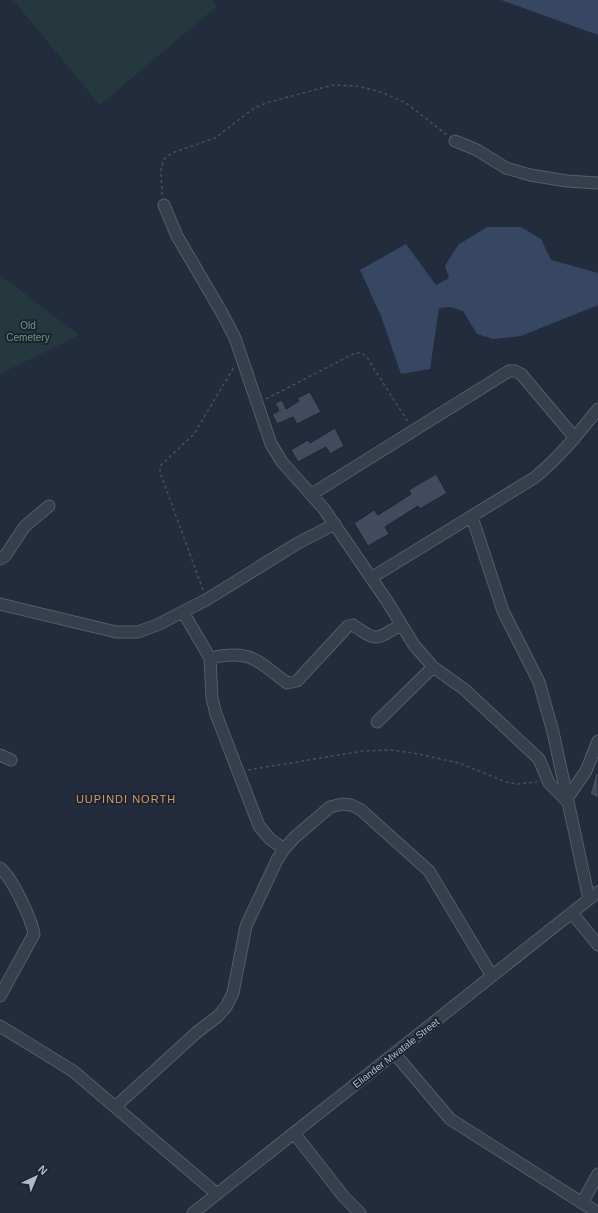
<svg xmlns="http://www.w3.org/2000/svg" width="598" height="1213" viewBox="0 0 598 1213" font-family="Arial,sans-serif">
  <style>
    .green { fill: #25383d }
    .water { fill: #374663 }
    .building { fill: #424b5e; stroke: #1e2533 }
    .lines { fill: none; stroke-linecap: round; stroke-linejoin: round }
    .minor-casing { stroke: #555c6a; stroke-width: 13 }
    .path { stroke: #405457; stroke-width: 1.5; stroke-dasharray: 3 3; stroke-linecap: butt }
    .minor { stroke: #373e4c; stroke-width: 11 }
    .labels { text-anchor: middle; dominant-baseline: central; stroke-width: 4; stroke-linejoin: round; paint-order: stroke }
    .park-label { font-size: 10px; fill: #6a9978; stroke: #1c2331 }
    .street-label { font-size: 10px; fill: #b3b9c8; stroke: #1c2331 }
    .neighbourhood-label { font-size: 11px; letter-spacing: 1px; fill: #d49c62; stroke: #1c2331 }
  </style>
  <rect width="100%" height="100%" fill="#232c3c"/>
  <path class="green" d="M13,0H211L217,6L100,105Z
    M0,275L79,335L0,374Z"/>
  <path class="water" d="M501,0H598V35Z
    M487,227H521L541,239L551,260L598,273V305L521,336L493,339L477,334L463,311L450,307L439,308L430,369L401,374L381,316L360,270L406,244L436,285L449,278L445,266L458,245Z"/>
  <path class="building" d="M310,392L321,412L297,424L293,417L277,424L272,414L279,411L275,403L282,400L286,409L299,401L297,398Z
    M335,428L344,446L330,454L326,447L298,462L291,450L308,440L310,443Z
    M436,474L447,493L420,509L418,506L385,527L389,534L368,546L354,523L374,510L378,515L411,494L409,490Z
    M596,773H598V798L590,794Z"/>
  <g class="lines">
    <g class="minor-casing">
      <path id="minor" d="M455,141L477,150L506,168L530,175L567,181L598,183
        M164,205L177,236L222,313L235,338L271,444L282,462L324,509L387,601L414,645L433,667L464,689L539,759L549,783L566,800
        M312,494L509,371H515L521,374L575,438
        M472,517L503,611L539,682L553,732L589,899
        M0,559L5,556L25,526L49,506
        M371,578L534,478C559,458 578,434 598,409
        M0,604L116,632H138L157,625L206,600L298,543L335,524
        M183,612L210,658L212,698L216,714L259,826L270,839L284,849
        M210,658C251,649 256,660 287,683L297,681L348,626L353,625C379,643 375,639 401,625
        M377,722L433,667
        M0,755L11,760
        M566,800L586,771L598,741
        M0,868C13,879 31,918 34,934L0,996
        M572,913L598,945
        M0,1026L73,1071L217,1194
        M395,1054L450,1119L598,1213
        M115,1107L196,1033L218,1016L226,1007L233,993L246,926L277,860L284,849L295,837L330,807L342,804L351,805L361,810L429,871L492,976
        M294,1133L344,1197L360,1213
        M582,1203L598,1174
        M193,1213L598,892"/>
    </g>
    <path class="path" d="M162,195L161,169L164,159L172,153L215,138L253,109L266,103L333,85L357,86L381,92L406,103L447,135
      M266,399L355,353H361L366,356L408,422
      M203,590L160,472V466L194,434L234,367
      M248,770L363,751L391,750L413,753L459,763L506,782L517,784L537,782"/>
    <use href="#minor" class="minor"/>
  </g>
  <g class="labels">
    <g class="park-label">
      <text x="28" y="325">Old<tspan x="28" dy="12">Cemetery</tspan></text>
    </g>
    <g class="street-label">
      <text transform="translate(396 1053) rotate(-38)">Eliander Mwatale Street</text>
    </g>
    <g class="neighbourhood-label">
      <text x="126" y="799">UUPINDI NORTH</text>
    </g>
  </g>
  <g transform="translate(36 1177) rotate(44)" stroke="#1c2331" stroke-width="3" paint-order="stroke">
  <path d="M0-3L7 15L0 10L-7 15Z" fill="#b3b9c8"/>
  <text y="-6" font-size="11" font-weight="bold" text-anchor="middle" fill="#b3b9c8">N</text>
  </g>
</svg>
